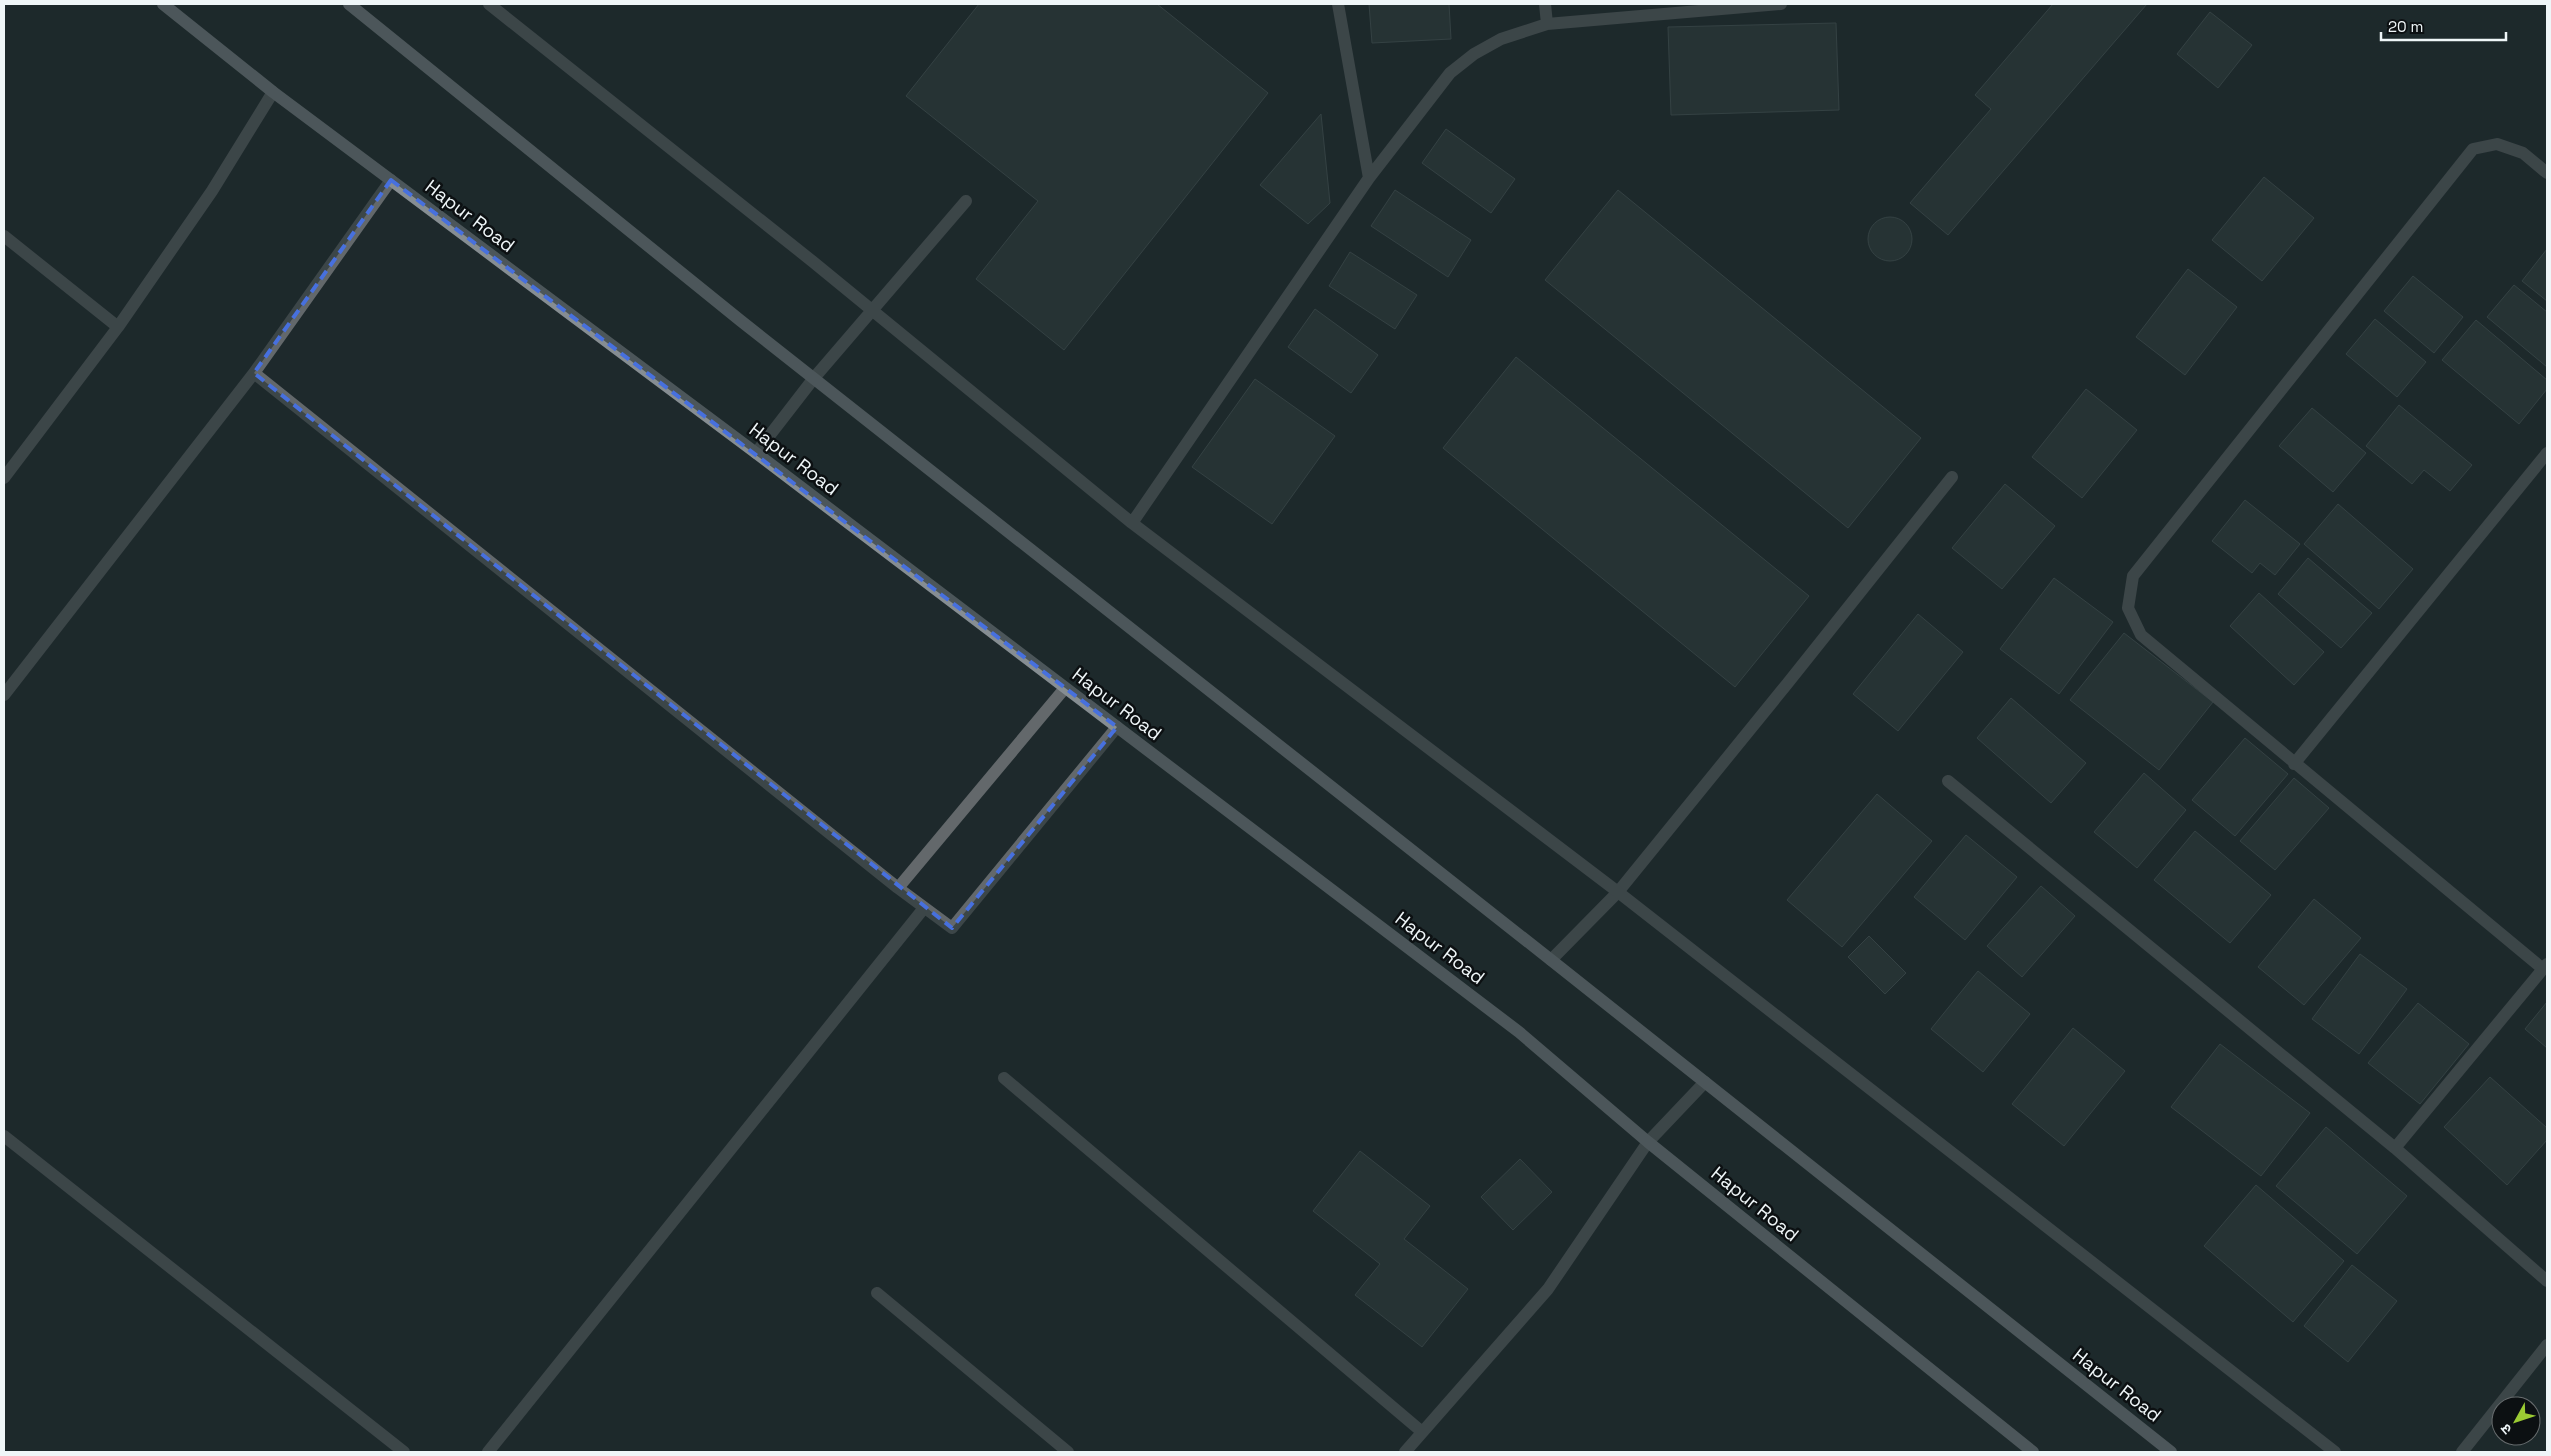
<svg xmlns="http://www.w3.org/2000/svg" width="2551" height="1456" viewBox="0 0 2551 1456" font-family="'Space Grotesk','Noto Sans Devanagari',sans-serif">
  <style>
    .building { fill: #323e3f; stroke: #505e5f }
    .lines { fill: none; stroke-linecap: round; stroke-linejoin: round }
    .service { stroke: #63686b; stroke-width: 12 }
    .minor { stroke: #63686b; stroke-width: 12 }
    .secondary { stroke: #868d92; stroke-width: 12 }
    .marked { fill: none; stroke: #4770de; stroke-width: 4; stroke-dasharray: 10 6; stroke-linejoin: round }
    .labels { text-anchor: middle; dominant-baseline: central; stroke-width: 5; stroke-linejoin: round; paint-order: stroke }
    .street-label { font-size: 19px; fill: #eff6f8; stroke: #0c1012 }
  </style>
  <rect width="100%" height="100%" fill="#1e292c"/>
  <path class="building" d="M979,4H1157L1268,93L1064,350L976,279L1038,201L906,96Z
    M1369,4H1449L1451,39L1372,43Z
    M2053,4H2147L1948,235L1910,203L1991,109L1975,95Z
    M2210,12L2252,45L2218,88L2177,54Z
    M1836,23L1839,110L1671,115L1668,27Z
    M1321,114L1330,203L1308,224L1260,185Z
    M1446,129L1515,179L1491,213L1422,163Z
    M2264,177L2314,218L2262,281L2212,240Z
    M1395,190L1471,240L1448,277L1371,226Z
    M1618,190L1921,438L1848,528L1545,280Z
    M1868 239a22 22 0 1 1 44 0a22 22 0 1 1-44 0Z
    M2547,249V301L2522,281Z
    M1350,252L1417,295L1395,329L1329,286Z
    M2188,269L2237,307L2185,375L2136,337Z
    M2413,276L2463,317L2434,353L2384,311Z
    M2514,285L2547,312V367L2487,317Z
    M1315,309L1378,355L1351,393L1288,347Z
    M2375,319L2426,362L2397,397L2346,354Z
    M2476,320L2547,380V389L2519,424L2442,360Z
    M1516,357L1809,596L1735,687L1443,448Z
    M1255,379L1335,436L1272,524L1192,467Z
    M2086,389L2137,430L2082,498L2032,457Z
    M2399,405L2472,465L2450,491L2424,470L2412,484L2366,446Z
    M2312,408L2366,453L2333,492L2279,446Z
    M2005,484L2055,526L2002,589L1952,548Z
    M2245,500L2300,544L2275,575L2260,563L2252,573L2212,541Z
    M2338,504L2413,569L2379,609L2304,544Z
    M2308,558L2372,613L2341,648L2278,594Z
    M2054,578L2113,622L2059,694L2000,649Z
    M2259,593L2324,652L2294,685L2230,626Z
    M1918,614L1963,652L1898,731L1853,694Z
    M2124,633L2213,702L2159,770L2070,700Z
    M2011,698L2086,763L2051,803L1977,738Z
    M2245,738L2288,774L2235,836L2192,800Z
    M2144,773L2186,810L2137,868L2094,832Z
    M2294,778L2329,808L2275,870L2240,841Z
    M1877,794L1932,841L1842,947L1787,900Z
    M2195,831L2271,895L2230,943L2154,880Z
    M1966,835L2017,877L1965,940L1914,897Z
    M2041,886L2075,916L2022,977L1987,946Z
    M2314,899L2361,938L2304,1005L2258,967Z
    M1869,936L1906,973L1885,994L1848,957Z
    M2360,954L2407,989L2359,1054L2312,1019Z
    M1978,971L2030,1014L1983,1072L1931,1029Z
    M2547,1002V1048L2525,1029Z
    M2418,1003L2469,1044L2420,1104L2368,1063Z
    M2073,1028L2125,1071L2064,1146L2012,1104Z
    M2220,1044L2310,1113L2261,1176L2171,1107Z
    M2490,1077L2547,1128V1140L2507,1185L2444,1127Z
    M2326,1127L2407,1196L2357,1254L2276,1186Z
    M1360,1151L1430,1206L1404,1239L1468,1289L1422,1347L1355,1295L1380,1264L1313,1211Z
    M1520,1159L1552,1192L1513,1230L1481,1197Z
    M2256,1185L2344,1261L2293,1322L2204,1246Z
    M2352,1265L2397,1301L2348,1362L2304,1326Z"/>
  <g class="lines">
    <path class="service" d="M4,236L118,327
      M4,478L118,327L212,191L273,92
      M1551,960L1618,892L1787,684L1952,477
      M1004,1078L1421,1431
      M877,1293L1068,1452
      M1405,1452L1548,1289L1648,1142L1705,1082"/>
    <path class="minor" d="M489,4L812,261L1132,523L1618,892L2335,1452
      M1338,4L1369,178
      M1545,4L1547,24
      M254,373L898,888L952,928L1117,727
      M756,453L814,378L966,201
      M1132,523L1369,178L1450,73L1474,54L1501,39L1547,24L1781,4
      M4,695L254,373L391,180
      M2294,764L2547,453
      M1948,781L2395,1148L2547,1281
      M898,888L1065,688
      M2543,969L2141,635L2128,608L2133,576L2473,149L2497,144L2523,153L2547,173
      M4,1136L404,1452
      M2395,1148L2547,964
      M488,1452L924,908
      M2462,1452L2547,1345"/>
    <path class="secondary" d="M163,4L273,92L756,453L1519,1032L1648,1142L2033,1452
      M349,4L741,321L1551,960L2171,1452"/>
  </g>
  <path d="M0 0H2551V1456H0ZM391,180L1117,727L952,928L254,373Z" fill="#1e292c" fill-opacity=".55" fill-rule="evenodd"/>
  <path class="marked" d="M391,180L1117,727L952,928L254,373Z"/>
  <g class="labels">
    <g class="street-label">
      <text transform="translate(470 216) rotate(37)">Hapur Road</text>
      <text transform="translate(794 459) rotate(37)">Hapur Road</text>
      <text transform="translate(1117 704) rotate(37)">Hapur Road</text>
      <text transform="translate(1440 948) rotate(37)">Hapur Road</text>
      <text transform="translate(1755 1204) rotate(39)">Hapur Road</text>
      <text transform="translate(2117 1385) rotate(38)">Hapur Road</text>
    </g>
  </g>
  <rect width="2551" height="1456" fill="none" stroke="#eff6f8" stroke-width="10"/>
  <g transform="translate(2516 1421) rotate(230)"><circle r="24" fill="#0c1012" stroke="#676c6e"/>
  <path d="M0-4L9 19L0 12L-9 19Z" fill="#9bcb33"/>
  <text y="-8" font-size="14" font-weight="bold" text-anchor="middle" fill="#eff6f8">उ</text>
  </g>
  <path d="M2381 32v8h125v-8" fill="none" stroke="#eff6f8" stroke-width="2.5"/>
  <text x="2388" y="32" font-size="15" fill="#eff6f8" stroke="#0c1012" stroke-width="4" paint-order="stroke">20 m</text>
</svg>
